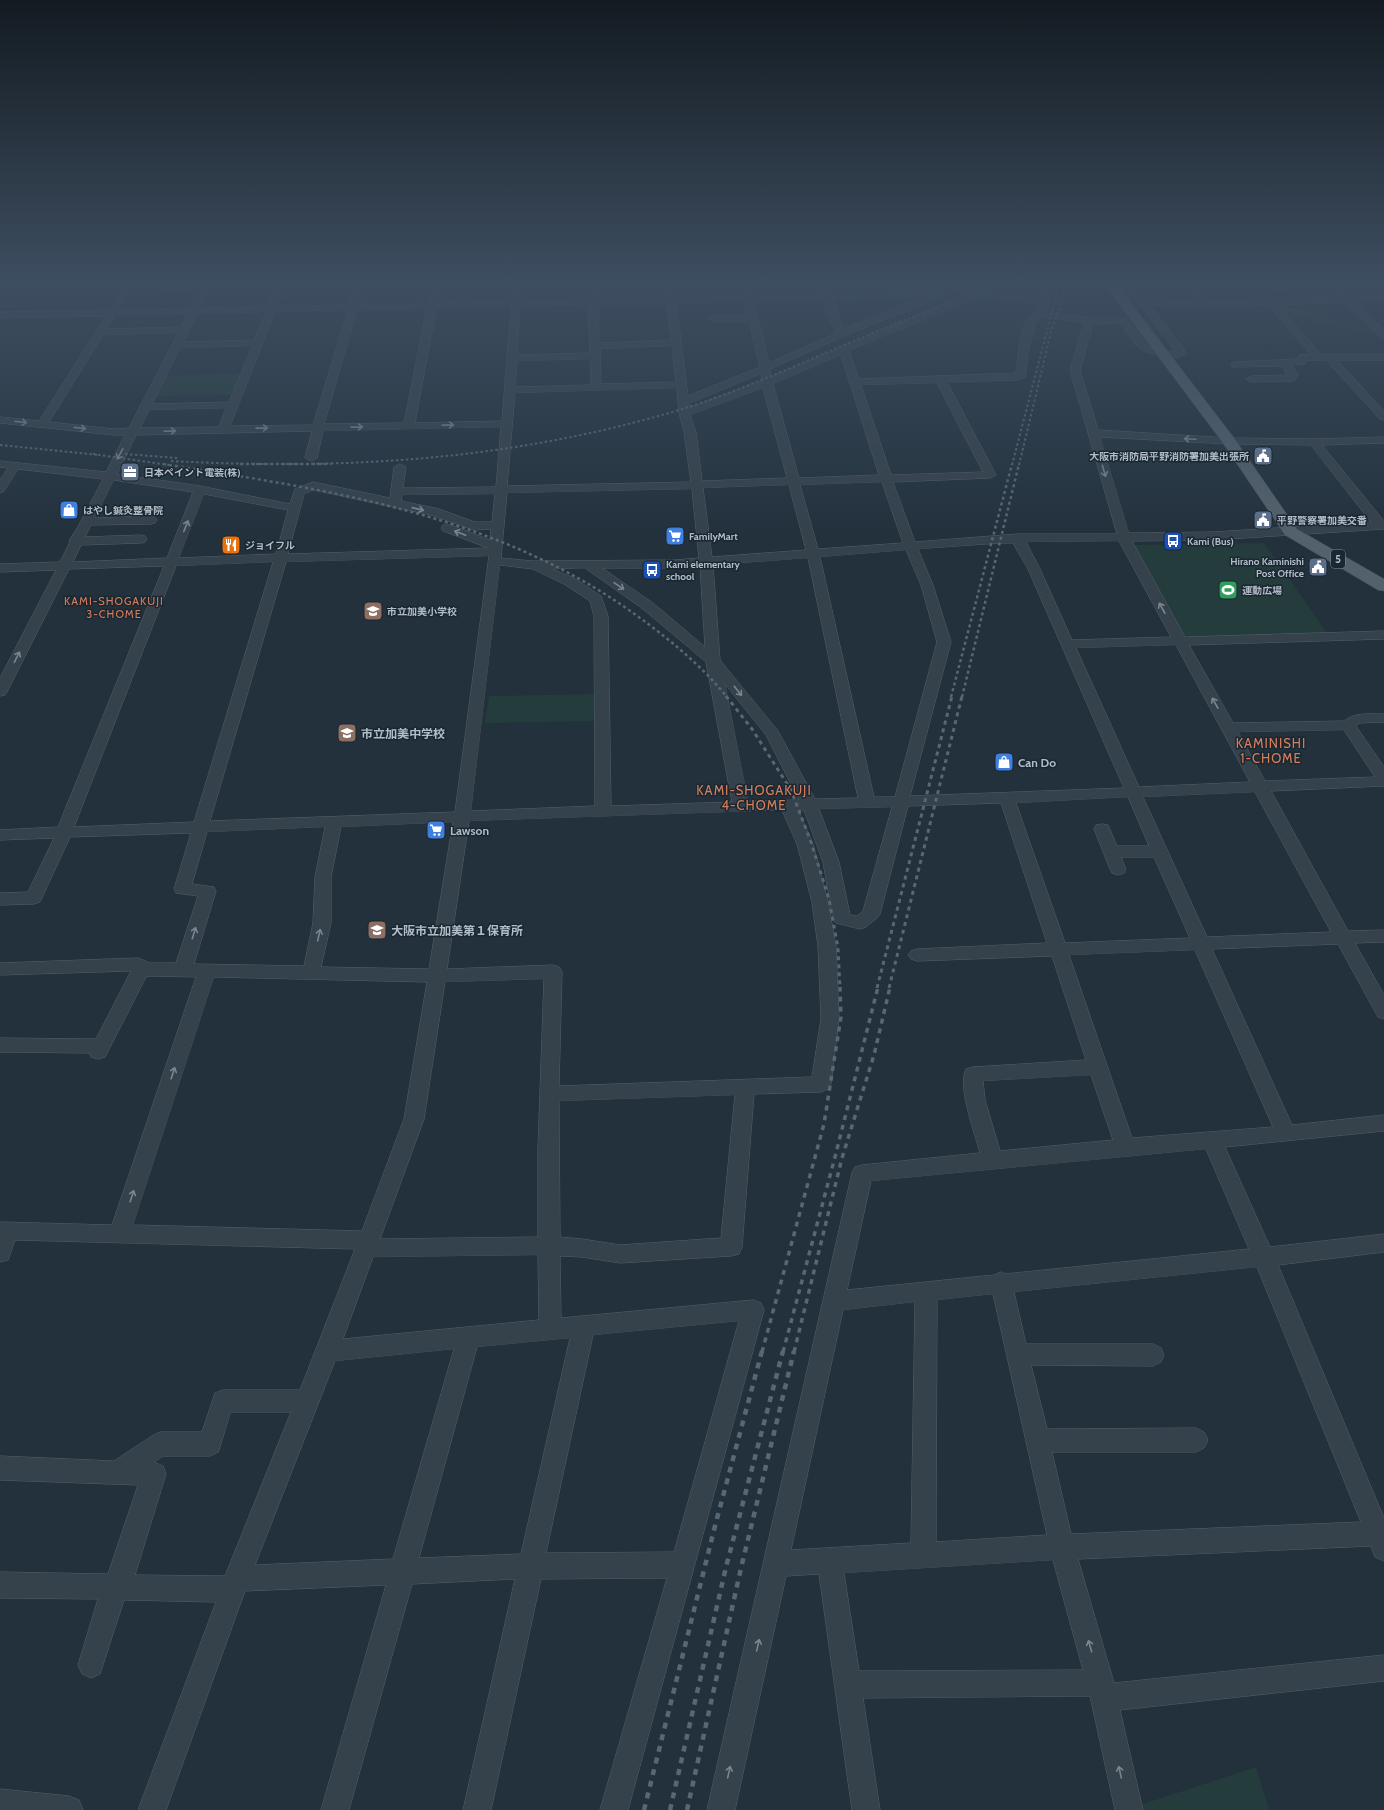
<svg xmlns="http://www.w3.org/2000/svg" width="1384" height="1810" viewBox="0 0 1384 1810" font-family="Cabin,'Noto Sans JP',sans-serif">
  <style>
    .green { fill: #243d3c }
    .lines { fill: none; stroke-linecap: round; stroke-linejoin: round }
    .minor-casing { stroke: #54606a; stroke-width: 1 }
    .major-casing { stroke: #424e58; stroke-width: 1 }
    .minor { fill: #35424c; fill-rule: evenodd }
    .major { fill: #53616c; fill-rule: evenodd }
    .rail-far4 { stroke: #576773; stroke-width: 2; stroke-dasharray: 2.5 2.5; stroke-linecap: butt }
    .rail-far3 { stroke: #576773; stroke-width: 2.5; stroke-dasharray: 3 3; stroke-linecap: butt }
    .rail-far2 { stroke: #576773; stroke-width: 3; stroke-dasharray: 4 4; stroke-linecap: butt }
    .rail-far1 { stroke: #576773; stroke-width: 3.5; stroke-dasharray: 5 5; stroke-linecap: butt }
    .rail { stroke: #576773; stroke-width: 4.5; stroke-dasharray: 6 6; stroke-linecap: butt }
    .oneway { stroke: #798690 }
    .labels { text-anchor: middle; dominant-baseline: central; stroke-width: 3; stroke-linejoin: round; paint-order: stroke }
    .far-poi-label { font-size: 10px; font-weight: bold; fill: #b1bdc8; stroke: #1b2731; text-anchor: start }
    .shield { fill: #1b2731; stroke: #84909b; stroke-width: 1 }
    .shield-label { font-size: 11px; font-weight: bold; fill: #b1bdc8 }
    .far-neighbourhood-label { font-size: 11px; letter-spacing: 1px; fill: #d77f5c; stroke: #1b2731 }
    .poi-label { font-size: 12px; font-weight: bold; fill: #b1bdc8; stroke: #1b2731; text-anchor: start }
    .neighbourhood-label { font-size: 13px; letter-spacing: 1px; fill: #d77f5c; stroke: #1b2731 }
  </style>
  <rect width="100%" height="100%" fill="#22313c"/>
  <path class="green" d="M1282,305L1368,329L1343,328L1287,313L1279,306Z
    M242,373L233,395L153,396L164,376Z
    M1264,543L1327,633L1191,638L1183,634L1134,548L1136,545Z
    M597,694V721L485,723L489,696Z
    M1256,1767L1269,1810H1135L1134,1807Z"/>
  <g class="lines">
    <g class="minor-casing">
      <path id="minor" d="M126,281H135L119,310L190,308L200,290L160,291L155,288L160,285L203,284L205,281H214L200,308L268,306L279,281H288L277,306L349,305L357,281H366L359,304L428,303L433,281H442L437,303L511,301L513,281H522L520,301L588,300V281H597V299L666,298L665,281H674L676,298L743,296L740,281H748L752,296L821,294L817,281H825L830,294L944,290L949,293L947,295L938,296L937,299L844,336L770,369L771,377L972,293L951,290L949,288L954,285L1041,299L1046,281H1054L1050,302L1046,311L1089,318H1126L1149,347L1165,349V352L1175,351L1122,281H1130L1145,299L1201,302L1186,281H1194L1211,302L1339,296L1328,285L1283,288L1285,290L1280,293L1251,283L1250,281H1262L1270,283L1335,281L1349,296L1384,294V300L1354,301L1384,330V339L1381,338L1344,302L1278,305L1321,354H1384V360H1337L1384,411V420L1380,419L1326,360H1307L1305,364L1292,365L1298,376L1295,380L1291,381L1251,382L1246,379L1251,376L1287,375L1282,366L1232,367L1231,365L1232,363L1236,362L1297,359L1299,355L1310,354L1268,305L1208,308L1150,305L1187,353C1182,358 1167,359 1160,357V354C1136,354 1133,340 1120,323L1093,324L1080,370L1098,430L1229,438L1314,439L1384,437V443L1322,445L1384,521V529L1213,540L1132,541L1185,637L1384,631V639L1189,645L1233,723L1344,721C1355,712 1370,714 1384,714V722L1359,723L1356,726L1384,767V786L1271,791L1348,931L1384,930V942L1355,943L1384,995V1019L1378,1017L1338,944L1212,949L1292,1125L1384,1115V1131L1225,1147L1270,1247L1384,1234V1252L1278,1265L1384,1518V1561L1375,1557L1371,1546L1078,1559L1114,1683L1384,1655V1681L1120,1710L1143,1810H1115L1090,1696L863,1698L880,1810H852L819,1574L786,1576L735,1810H707L852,1173L855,1167L862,1165L980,1153C975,1134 957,1086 966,1069L973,1067L1086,1060L1052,956L917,961L911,959L908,955L911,951L917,949L1047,943L1001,803L908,806L880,914L877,918L866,927L860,929L836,923L833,919L823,862L804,810H798L813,844L828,902L836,946L839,1019L831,1084L828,1089L821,1092L754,1094L742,1247L739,1254L731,1256L620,1263L582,1257L560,1256L561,1318L753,1300L761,1303L764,1310L628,1810H600L667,1578L541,1579L491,1810H463L515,1579L412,1584L349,1810H321L386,1585L245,1591L166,1810H138L216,1602L124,1600L100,1674L91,1678L82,1674L78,1665L98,1599L0,1598V1572L108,1574L138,1485L0,1480V1456L114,1461L152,1436L160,1432H202L215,1393L223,1390H300L355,1249L15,1240L8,1260L0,1262V1222L112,1225L196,977L149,976L146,977L105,1057L98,1059L91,1057L89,1053L0,1052V1038L96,1039L131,971L0,975V963L138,958L150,963H176L198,896L176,893L174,889L191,833L70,837L40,902L34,904L0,905V893L28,892L54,838L0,840V830L58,827L164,566L69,569L7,692L5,695L0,696V678L56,570L0,572V564L60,562L70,542L69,541C82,522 91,501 103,479L18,469L4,491L0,493V480L8,468L0,467V461L106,472L125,435H114L0,423V417L39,421L106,316L0,318V312L109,310ZM983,295L1039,304C1036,312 1028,317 1025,324C1018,339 1018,358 1016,373L859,379L849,351ZM927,296L844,329L833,299ZM823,300L836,333L769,363L754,302ZM744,302L747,315H713L708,318L713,321H749L760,367L688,396L676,303ZM667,304L671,340L599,343L598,305ZM588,305L590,353L517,355L520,307ZM511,307L502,421L415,423L436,309ZM427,309L404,423L324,424L357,310ZM348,310L313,425L230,426L275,312ZM266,312L254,340L183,342L197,314ZM188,314L181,327L107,329L115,315ZM1042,316L1084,323L1070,370L1117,534H1017L915,542L893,482L990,478L996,475L947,382L1017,380L1025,377L1029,347L1035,325ZM178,333L129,428L114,429L49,422L103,335ZM252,346L229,402L152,404L180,348ZM672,346L676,382L601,384L600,349ZM841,355L879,475L799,478L773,384ZM590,359L591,385L515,387L517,361ZM761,374L762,381L689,408V404ZM937,383L983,472L891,475L861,385ZM677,388L679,413L684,432L691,482L507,486L515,393ZM763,388L787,478L702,481L696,432L690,415ZM226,408L219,427L140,428L149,410ZM501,427L496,487L403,488L406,467L400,464L394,467L390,498L313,482L295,489L290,504L200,486L117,474L136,435L312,431L305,458L311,461L317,458L323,431ZM1100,437L1229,444L1311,445L1371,522L1213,532L1129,533ZM114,480L193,492L167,558L73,562L81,545L141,543L145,542L147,539L145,536L141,535L85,537L91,525L151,524L155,523L157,520L155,517L151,516L95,518ZM882,482L903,543L818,549L800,485ZM789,485L806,550L712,557L703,488ZM692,489L699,558L675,560L532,561L501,558L507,493ZM314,490L431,515L474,530L491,529L490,540L451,525H443L441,528L443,531L488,548L288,554L304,494ZM204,494L288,510L276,554L179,558ZM495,494L492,522H475L439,509L401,501L402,495ZM1119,541L1171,637L1072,640L1040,569L1026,542ZM1001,543H1013L1028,569L1124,788L910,796L951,642L933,585L918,549ZM906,550L921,585L937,642L895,797H874L820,557ZM489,556L455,812L210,821L286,562ZM808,558L858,798L815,799L778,731L720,660L713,565ZM273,562L194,822L74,827L176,566ZM500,565L533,569L564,584L590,601L594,616L595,806L471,811ZM700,566L705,647L653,603L602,568H675ZM585,568L643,609L706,662L732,802L611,806L608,616L601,596L574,578L552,569ZM1176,645L1250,782L1139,787L1076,648ZM725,684L766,735L799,800L748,801ZM1344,730L1375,777L1265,781L1238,732ZM1255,792L1331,932L1207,937L1143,797ZM1128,797L1149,846H1117L1108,825L1102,824L1096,825L1094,829L1110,869L1112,873L1118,875L1124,873L1126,869L1121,857H1154L1190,938L1065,943L1016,803ZM892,807L863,911L857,916L850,915L839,862L819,809ZM782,810L797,844L812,902L818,946L821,1019L812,1077L559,1086L562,972L559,967L553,965L447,969L469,821ZM453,822L429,969L321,967L331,923V877L341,827ZM325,827L315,877L313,923L304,966L194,964L216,891L214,887L192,884L207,832ZM1195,950L1273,1127L1132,1138L1069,955ZM214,977L427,982L404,1119L362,1231L133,1225ZM544,979L538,1149V1237L380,1239L424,1119L445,982ZM1091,1075L1113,1140L1000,1151L985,1100L983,1081ZM735,1095L721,1238L620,1245L582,1239L560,1237L559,1101ZM1206,1149L1249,1249L1005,1274L1001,1272L994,1275L847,1290L871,1181ZM538,1255L539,1320L343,1339L373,1257ZM1257,1267L1361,1522L1071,1534L1052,1452H1196L1204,1448L1208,1440L1204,1432L1196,1428L1047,1429L1031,1365L1153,1366L1161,1362L1164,1355L1161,1348L1153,1344H1026L1014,1292ZM993,1294L1047,1535L936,1542L937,1300ZM915,1302L911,1543L791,1550L843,1310ZM739,1321L674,1552L546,1553L593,1335ZM570,1338L521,1554L419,1558L477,1347ZM454,1349L393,1559L255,1565L335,1361ZM231,1412H291L225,1576L135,1575L166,1474L163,1466L154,1462L163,1456H210L218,1452ZM1053,1560L1083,1670L859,1671L844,1573Z
        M0,1789L69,1796L79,1800L83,1810H0Z"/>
    </g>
    <g class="major-casing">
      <path id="major" d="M1102,281H1114L1234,438L1297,529L1384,579V591L1378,590L1285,535L1223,443Z"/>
    </g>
    <use href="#minor" class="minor"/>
    <use href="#major" class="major"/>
    <path class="rail-far4" d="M0,445L99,455
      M93,454L169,465
      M125,454L177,458
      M171,461C339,470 499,461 662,415C723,398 781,372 839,347C892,325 945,304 998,281
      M1012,465L1060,281
      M1019,465L1052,328L1069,281"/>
    <path class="rail-far3" d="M163,464C330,490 496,514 636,615C669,639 701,665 727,697
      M240,464H331
      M951,697L1012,464
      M962,697L1019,464"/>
    <path class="rail-far2" d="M726,696L752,729L791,790L811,842L829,899L838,948L840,988
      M877,988L952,696
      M889,988L962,696"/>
    <path class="rail-far1" d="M762,1352L824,1124L841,1017L840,987
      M783,1352L835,1157L878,987
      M794,1352L842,1158L874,1055L890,987"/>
    <path class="rail" d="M644,1810L715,1526L762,1351
      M670,1810L726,1567L783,1351
      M687,1810L741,1568L794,1351"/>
  </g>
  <defs><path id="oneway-shaft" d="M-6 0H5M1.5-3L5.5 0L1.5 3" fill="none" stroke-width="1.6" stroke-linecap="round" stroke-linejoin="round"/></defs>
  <g class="oneway">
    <use href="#oneway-shaft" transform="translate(21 422) rotate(6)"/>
    <use href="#oneway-shaft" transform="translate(448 425) rotate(-1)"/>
    <use href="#oneway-shaft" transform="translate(357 427) rotate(-1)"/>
    <use href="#oneway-shaft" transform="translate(80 428) rotate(6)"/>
    <use href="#oneway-shaft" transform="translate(262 428) rotate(-1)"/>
    <use href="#oneway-shaft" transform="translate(170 431) rotate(-2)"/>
    <use href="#oneway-shaft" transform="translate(1190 439) rotate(-177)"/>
    <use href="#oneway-shaft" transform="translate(120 454) rotate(118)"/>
    <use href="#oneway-shaft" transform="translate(1104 471) rotate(74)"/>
    <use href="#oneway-shaft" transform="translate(418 509) rotate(13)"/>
    <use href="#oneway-shaft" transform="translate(186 526) rotate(-68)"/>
    <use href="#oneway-shaft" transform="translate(460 533) rotate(-159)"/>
    <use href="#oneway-shaft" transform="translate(619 586) rotate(34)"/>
    <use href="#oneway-shaft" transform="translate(1162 608) rotate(-119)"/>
    <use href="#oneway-shaft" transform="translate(17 657) rotate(-63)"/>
    <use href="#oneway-shaft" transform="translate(738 691) rotate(51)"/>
    <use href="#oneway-shaft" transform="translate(1215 703) rotate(-119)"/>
    <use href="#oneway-shaft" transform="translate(194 933) rotate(-73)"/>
    <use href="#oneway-shaft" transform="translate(319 935) rotate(-77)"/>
    <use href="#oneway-shaft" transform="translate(173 1073) rotate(-72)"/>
    <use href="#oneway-shaft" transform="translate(132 1196) rotate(-72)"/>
    <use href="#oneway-shaft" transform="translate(758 1645) rotate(-77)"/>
    <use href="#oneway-shaft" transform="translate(1090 1646) rotate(-106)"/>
    <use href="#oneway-shaft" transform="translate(729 1772) rotate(-77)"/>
    <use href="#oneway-shaft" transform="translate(1120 1772) rotate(-102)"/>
  </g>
  <linearGradient id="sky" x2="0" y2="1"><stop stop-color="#131b21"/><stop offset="0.53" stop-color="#3e4e61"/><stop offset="1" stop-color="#3e4e61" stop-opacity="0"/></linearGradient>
  <rect width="1384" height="534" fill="url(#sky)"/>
  <defs>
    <g id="civic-square" transform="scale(1)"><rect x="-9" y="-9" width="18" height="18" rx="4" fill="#5c6f8a" stroke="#1b2731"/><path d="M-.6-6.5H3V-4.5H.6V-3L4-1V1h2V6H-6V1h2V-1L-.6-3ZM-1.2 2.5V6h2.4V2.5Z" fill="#fff"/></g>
    <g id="office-square" transform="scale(1)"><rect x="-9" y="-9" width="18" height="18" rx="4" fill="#5c6f8a" stroke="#1b2731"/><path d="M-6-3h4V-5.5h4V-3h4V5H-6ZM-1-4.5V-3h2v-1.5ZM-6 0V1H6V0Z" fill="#fff"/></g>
    <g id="shop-square" transform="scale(1)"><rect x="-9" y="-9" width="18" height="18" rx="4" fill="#3f7fe0" stroke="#1b2731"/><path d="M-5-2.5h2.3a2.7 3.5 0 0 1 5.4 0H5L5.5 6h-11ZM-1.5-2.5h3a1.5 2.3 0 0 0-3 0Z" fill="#fff"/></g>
    <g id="supermarket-square" transform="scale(1)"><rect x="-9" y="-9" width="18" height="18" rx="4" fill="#3f7fe0" stroke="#1b2731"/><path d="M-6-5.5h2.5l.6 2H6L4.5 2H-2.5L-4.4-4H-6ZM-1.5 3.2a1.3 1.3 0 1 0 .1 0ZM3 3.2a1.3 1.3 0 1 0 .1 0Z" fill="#fff"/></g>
    <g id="bus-square" transform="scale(1)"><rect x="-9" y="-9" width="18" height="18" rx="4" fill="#1a4fb4" stroke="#1b2731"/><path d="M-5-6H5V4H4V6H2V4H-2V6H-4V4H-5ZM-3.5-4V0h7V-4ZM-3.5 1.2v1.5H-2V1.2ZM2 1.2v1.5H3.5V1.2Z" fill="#fff"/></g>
    <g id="restaurant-square" transform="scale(1)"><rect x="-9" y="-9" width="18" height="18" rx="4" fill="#e8710a" stroke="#1b2731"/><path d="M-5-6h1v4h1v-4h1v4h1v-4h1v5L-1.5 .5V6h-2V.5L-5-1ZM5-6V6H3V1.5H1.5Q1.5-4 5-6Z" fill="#fff"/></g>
    <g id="stadium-square" transform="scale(1)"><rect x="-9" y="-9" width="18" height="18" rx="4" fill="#2e9e5b" stroke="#1b2731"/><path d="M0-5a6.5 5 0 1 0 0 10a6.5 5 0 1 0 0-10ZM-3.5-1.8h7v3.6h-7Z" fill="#fff"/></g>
    <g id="school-square" transform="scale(1)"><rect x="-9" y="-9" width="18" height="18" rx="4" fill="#8d6e63" stroke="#1b2731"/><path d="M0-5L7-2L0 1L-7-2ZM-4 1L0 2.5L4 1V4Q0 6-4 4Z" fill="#fff"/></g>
  </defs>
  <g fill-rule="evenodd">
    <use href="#civic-square" x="1263" y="456"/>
    <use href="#office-square" x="130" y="472"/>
    <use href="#shop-square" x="69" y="510"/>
    <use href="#civic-square" x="1263" y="520"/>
    <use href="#supermarket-square" x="675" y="536"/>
    <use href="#bus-square" x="1173" y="541"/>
    <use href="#restaurant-square" x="231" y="545"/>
    <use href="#civic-square" x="1318" y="567"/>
    <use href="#bus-square" x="652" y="570"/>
    <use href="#stadium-square" x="1228" y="590"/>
    <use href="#school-square" x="373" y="611"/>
    <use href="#school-square" x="347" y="733"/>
    <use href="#shop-square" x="1004" y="762"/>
    <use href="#supermarket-square" x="436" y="830"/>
    <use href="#school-square" x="377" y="930"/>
  </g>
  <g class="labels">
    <g class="far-poi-label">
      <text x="1249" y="456" text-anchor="end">大阪市消防局平野消防署加美出張所</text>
      <text x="144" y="472">日本ペイント電装(株)</text>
      <text x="83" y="510">はやし鍼灸整骨院</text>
      <text x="1277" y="520">平野警察署加美交番</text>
      <text x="689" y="536">FamilyMart</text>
      <text x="1187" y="541">Kami (Bus)</text>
      <text x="245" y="545">ジョイフル</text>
      <text x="1304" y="561" text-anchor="end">Hirano Kaminishi<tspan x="1304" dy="12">Post Office</tspan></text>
      <text x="666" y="564">Kami elementary<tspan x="666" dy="12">school</tspan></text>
      <text x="1242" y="590">運動広場</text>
      <text x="387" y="611">市立加美小学校</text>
    </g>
    <rect class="shield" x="1331" y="550" width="14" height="18" rx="3"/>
    <g class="shield-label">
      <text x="1338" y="559">5</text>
    </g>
    <g class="far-neighbourhood-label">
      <text x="114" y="601">KAMI-SHOGAKUJI<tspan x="114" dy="13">3-CHOME</tspan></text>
    </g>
    <g class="poi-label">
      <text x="361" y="733">市立加美中学校</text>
      <text x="1018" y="762">Can Do</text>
      <text x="450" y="830">Lawson</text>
      <text x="391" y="930">大阪市立加美第１保育所</text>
    </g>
    <g class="neighbourhood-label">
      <text x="1271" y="743">KAMINISHI<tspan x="1271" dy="15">1-CHOME</tspan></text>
      <text x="754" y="790">KAMI-SHOGAKUJI<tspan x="754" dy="15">4-CHOME</tspan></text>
    </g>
  </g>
</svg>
